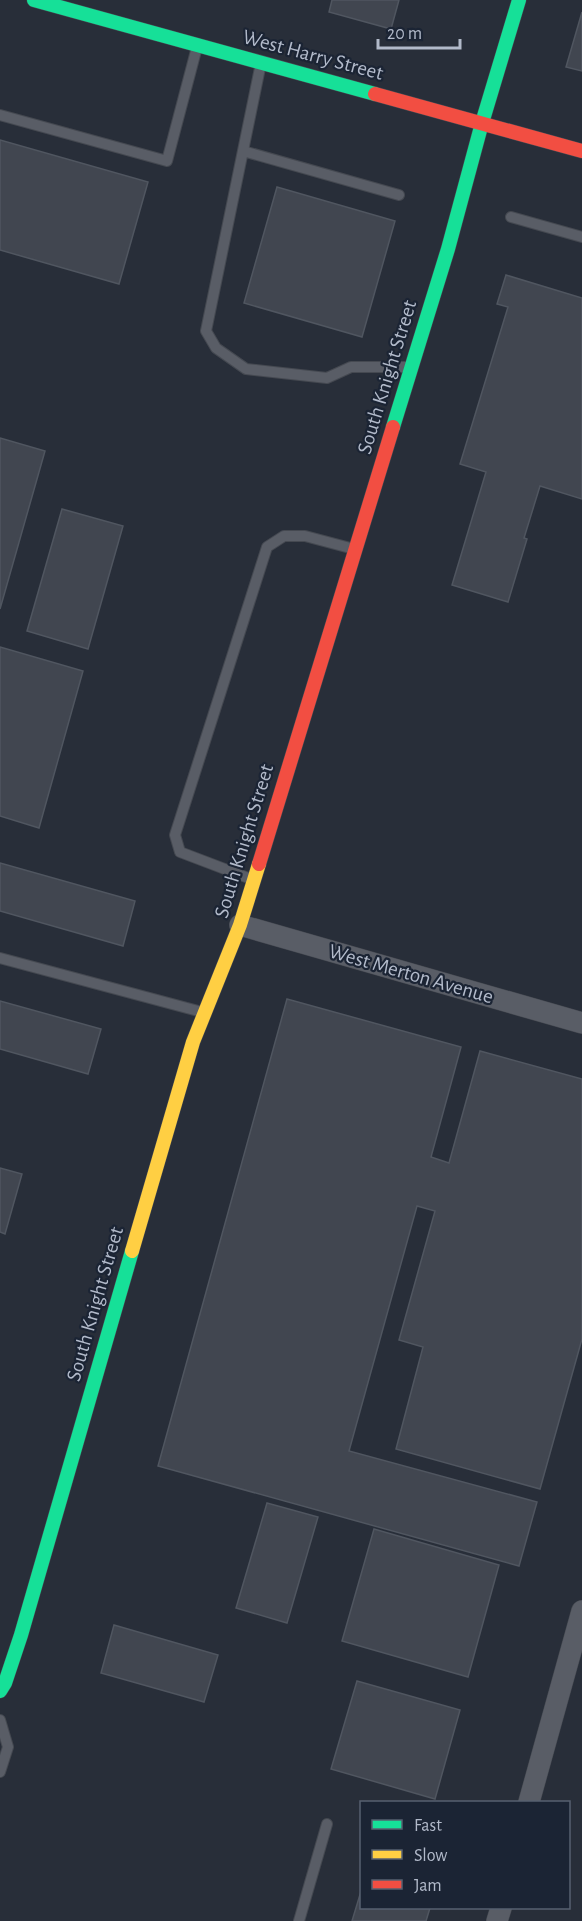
<svg xmlns="http://www.w3.org/2000/svg" width="582" height="1921" viewBox="0 0 582 1921" font-family="'Alegreya Sans',sans-serif">
  <style>
    .building { fill: #414650; stroke: #505660; stroke-width: 1.5 }
    .lines { fill: none; stroke-linecap: round; stroke-linejoin: round }
    .lane-casing { stroke: #454951; stroke-width: 12 }
    .street-casing { stroke: #454951; stroke-width: 22 }
    .fast-casing { stroke: #454951; stroke-width: 15 }
    .slow-casing { stroke: #454951; stroke-width: 15 }
    .jam-casing { stroke: #454951; stroke-width: 15 }
    .lane { stroke: #595d66; stroke-width: 10 }
    .street { stroke: #595d66; stroke-width: 21 }
    .fast { stroke: #16e098; stroke-width: 14 }
    .slow { stroke: #ffcf43; stroke-width: 14 }
    .jam { stroke: #f24e42; stroke-width: 14 }
    .labels { text-anchor: middle; dominant-baseline: central; stroke-width: 4.5; stroke-linejoin: round; paint-order: stroke }
    .street-label { font-size: 21px; fill: #b2baca; stroke: #1b2434 }
  </style>
  <rect width="100%" height="100%" fill="#282e39"/>
  <path class="building" d="M332,0H399L391,29L329,12Z
    M582,12V71L566,67Z
    M0,140L148,182L119,284L0,250Z
    M277,187L395,221L362,337L244,303Z
    M506,275L582,298V499L540,486L524,538L527,539L508,602L452,585L486,472L460,464L508,307L497,304Z
    M0,438L45,451L0,609Z
    M62,509L123,526L88,649L27,631Z
    M0,647L83,671L39,828L0,816Z
    M0,863L135,901L123,946L0,911Z
    M287,999L461,1047L431,1157L449,1163L480,1051L582,1079V1339L540,1489L396,1449L423,1347L399,1340L435,1211L417,1206L349,1451L537,1502L519,1566L158,1466Z
    M0,1001L101,1029L88,1074L0,1049Z
    M0,1168L22,1174L5,1234L0,1232Z
    M267,1503L318,1517L287,1623L236,1608Z
    M374,1529L499,1565L468,1677L342,1641Z
    M114,1625L218,1655L204,1702L101,1673Z
    M357,1681L460,1710L435,1799L331,1769Z
    M362,1888V1908H430L426,1921H352Z"/>
  <g class="lines">
    <g class="lane-casing">
      <path id="lane" d="M261,63L206,331L216,348L246,369L327,378L351,367H410
        M0,115L167,161L197,47
        M243,151L399,195
        M511,217L582,237
        M251,879L180,852L175,835L267,547L284,536H305L354,549
        M0,958L202,1012
        M0,1720L8,1747L0,1772
        M299,1921L327,1824"/>
    </g>
    <g class="street-casing">
      <path id="street" d="M240,925L582,1023
        M529,1802L582,1611
        M497,1921L501,1908"/>
    </g>
    <g class="fast-casing">
      <path id="fast" d="M34,0L375,94
        M393,427L448,249L482,123L519,0
        M0,1691L5,1683L21,1635L132,1251"/>
    </g>
    <g class="slow-casing">
      <path id="slow" d="M132,1251L193,1042L240,925L259,864"/>
    </g>
    <g class="jam-casing">
      <path id="jam" d="M375,94L582,151
        M259,864L393,427"/>
    </g>
    <use href="#lane" class="lane"/>
    <use href="#street" class="street"/>
    <use href="#fast" class="fast"/>
    <use href="#slow" class="slow"/>
    <use href="#jam" class="jam"/>
  </g>
  <g class="labels">
    <g class="street-label">
      <text transform="translate(313 55) rotate(15)">West Harry Street</text>
      <text transform="translate(387 377) rotate(-73)">South Knight Street</text>
      <text transform="translate(244 841) rotate(-73)">South Knight Street</text>
      <text transform="translate(411 974) rotate(16)">West Merton Avenue</text>
      <text transform="translate(95 1304) rotate(-74)">South Knight Street</text>
    </g>
  </g>
  <rect x="360" y="1801" width="210" height="108" fill="#1b2434" stroke="#576070" stroke-width="1.5"/>
  <rect x="372" y="1820" width="30" height="9" fill="#16e098" stroke="#576070" stroke-width="1.5"/>
  <text x="414" y="1831" font-size="18" fill="#b2baca">Fast</text>
  <rect x="372" y="1850" width="30" height="9" fill="#ffcf43" stroke="#576070" stroke-width="1.5"/>
  <text x="414" y="1861" font-size="18" fill="#b2baca">Slow</text>
  <rect x="372" y="1880" width="30" height="9" fill="#f24e42" stroke="#576070" stroke-width="1.5"/>
  <text x="414" y="1891" font-size="18" fill="#b2baca">Jam</text>
  <path d="M378 39v9h82v-9" fill="none" stroke="#b2baca" stroke-width="3"/>
  <text x="387" y="39" font-size="18" fill="#b2baca" stroke="#1b2434" stroke-width="4.5" paint-order="stroke">20 m</text>
</svg>
